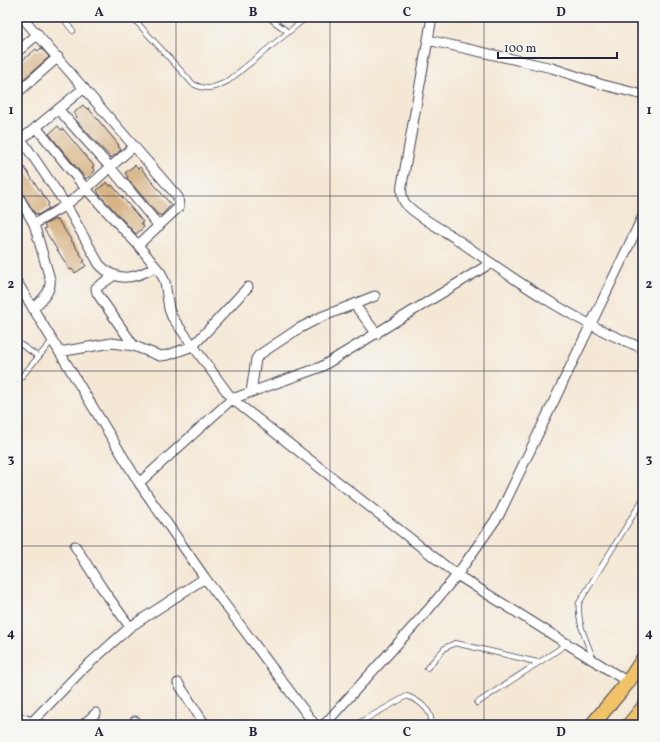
<svg xmlns="http://www.w3.org/2000/svg" width="660" height="742" viewBox="0 0 660 742" font-family="Vollkorn,serif">
  <style>
    .building { fill: #d6b181 }
    .lines { fill: none; stroke-linecap: round; stroke-linejoin: round }
    .service-casing { stroke: #424052; stroke-width: 6 }
    .minor-casing { stroke: #424052; stroke-width: 11 }
    .primary-casing { stroke: #424052; stroke-width: 16 }
    .service { stroke: #fff; stroke-width: 4.5 }
    .minor { stroke: #fff; stroke-width: 9 }
    .primary { stroke: #f0c369; stroke-width: 14 }
    .grid { fill: none; stroke: #22223b; stroke-width: 1; stroke-opacity: 0.55 }
    .neatline { fill: none; stroke: #22223b; stroke-width: 1.5 }
    .grid-label { font-size: 13px; text-anchor: middle; font-weight: bold; fill: #22223b }
  </style>
  <rect width="100%" height="100%" fill="#f6f6f2"/>
  <filter id="ink" filterUnits="userSpaceOnUse"><feTurbulence type="fractalNoise" baseFrequency=".025" numOctaves="2"/><feDisplacementMap in="SourceGraphic" scale="8" xChannelSelector="R" yChannelSelector="G"/><feConvolveMatrix kernelMatrix="1 2 1 2 8 2 1 2 1" color-interpolation-filters="sRGB"/></filter>
  <filter id="wash" filterUnits="userSpaceOnUse"><feTurbulence type="fractalNoise" baseFrequency=".012" numOctaves="4" result="noise"/><feDisplacementMap in="SourceGraphic" scale="16" xChannelSelector="R" yChannelSelector="G"/><feGaussianBlur stdDeviation="0.9" result="paint"/><feColorMatrix in="noise" values="0 0 0 0 0 0 0 0 0 0 0 0 0 0 0 0 0 1.4 0 .05"/><feComposite in="paint" operator="in"/></filter>
  <g filter="url(#wash)">
    <rect width="100%" height="100%" fill="#f4e8d5"/>
    <g id="blocks">
      <path class="building" d="M41,48L49,57L17,85V65L36,49L38,51Z
        M83,105L87,109L88,108L119,145L118,146L121,150L111,158L75,119L77,117L74,113Z
        M58,126L61,130L63,129L94,166L92,167L95,171L86,179L49,134Z
        M22,164L49,204L47,206L49,208L38,215L37,213L35,214L17,184V168Z
        M135,165L138,169L140,167L171,205L161,216L159,214L158,215L127,178L128,177L125,173Z
        M107,182L110,186L112,185L143,222L141,223L144,227L136,234L100,195L97,190Z
        M55,219L56,221L58,220L85,261L83,262L86,266L75,273L72,269L70,270L44,229L46,228L44,225Z"/>
    </g>
  </g>
  <g filter="url(#ink)">
    <use href="#blocks" fill-opacity="0" stroke="#424052" stroke-width="1"/>
    <g class="lines">
      <g class="service-casing">
        <path id="service" d="M62,17L73,31
          M132,17L193,84C207,91 214,88 228,81L307,17
          M268,17L288,32
          M17,342L39,357
          M17,382L52,341
          M593,658C586,640 577,622 579,603L643,499
          M427,668L445,648L455,643L537,662
          M477,703L567,644
          M355,725L407,696C418,700 434,711 431,725
          M464,725L465,724"/>
      </g>
      <g class="minor-casing">
        <path id="minor" d="M22,17L178,197L179,207L138,245
          M432,17L402,185C401,192 401,197 405,203C416,216 440,228 455,238C514,279 575,323 643,348
          M428,40L552,68L600,84L643,95
          M17,52L38,34
          M17,93L58,57
          M58,109L110,167L159,226
          M36,127L86,189L134,146
          M17,133L66,205L86,189L138,245L161,273L165,282L169,309L172,317L232,399L321,367L491,263
          M17,143L84,88
          M17,194L34,224L50,279C52,292 41,300 33,309
          M34,224L66,205L99,264C116,283 135,279 155,267
          M113,276L96,288L97,293L134,346
          M17,282L139,483L205,578L315,725
          M354,304L377,334
          M59,352L112,343L134,346L160,356L168,355L193,346L248,287
          M251,392L256,359L259,355L298,329L321,317L375,296
          M139,483L232,399L457,575L628,682
          M75,546L102,588L130,627
          M178,683L205,725
          M17,717L32,722
          M135,721L139,725
          M35,725L32,722L81,671L130,627L205,578
          M83,725L96,713
          M324,725L428,610L457,575L499,515L643,216"/>
      </g>
      <g class="primary-casing">
        <path id="primary" d="M592,725L628,682L643,659
          M629,725L643,708"/>
      </g>
      <use href="#service" class="service"/>
      <use href="#minor" class="minor"/>
      <use href="#primary" class="primary"/>
    </g>
  </g>
  <path class="grid" d="M176,17V725M330,17V725M484,17V725M17,196H643M17,371H643M17,546H643"/>
  <rect width="660" height="742" fill="none" stroke="#f6f6f2" stroke-width="44"/>
  <path d="M498 52v6h119v-6" fill="none" stroke="#22223b" stroke-width="2"/>
  <text x="504" y="52" font-size="12" fill="#22223b" stroke="#f6f6f2" stroke-width="3" paint-order="stroke">100 m</text>
  <rect x="22" y="22" width="616" height="698" class="neatline"/>
  <g class="grid-label">
    <text x="99" y="16">A</text>
    <text x="253" y="16">B</text>
    <text x="407" y="16">C</text>
    <text x="561" y="16">D</text>
    <text x="11" y="114">1</text>
    <text x="649" y="114">1</text>
    <text x="11" y="288">2</text>
    <text x="649" y="288">2</text>
    <text x="11" y="463">3</text>
    <text x="649" y="463">3</text>
    <text x="11" y="637">4</text>
    <text x="649" y="637">4</text>
    <text x="99" y="736">A</text>
    <text x="253" y="736">B</text>
    <text x="407" y="736">C</text>
    <text x="561" y="736">D</text>
  </g>
</svg>
